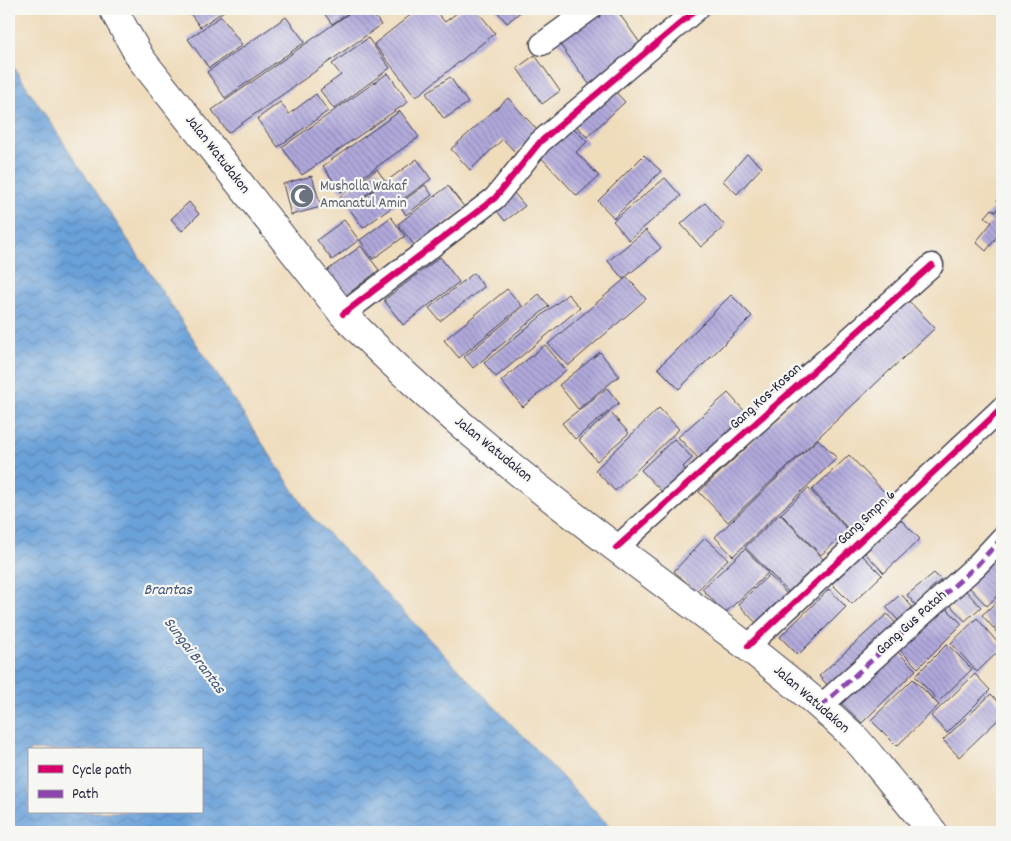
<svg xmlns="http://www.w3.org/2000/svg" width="1011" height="841" viewBox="0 0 1011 841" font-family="Dekko,sans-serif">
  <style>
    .water { fill: url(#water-waves); stroke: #46628a; fill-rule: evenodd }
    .building { fill: url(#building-back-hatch) }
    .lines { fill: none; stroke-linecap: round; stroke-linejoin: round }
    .street-casing { stroke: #413e4e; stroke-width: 25 }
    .secondary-casing { stroke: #413e4e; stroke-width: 30 }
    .street { stroke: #fff; stroke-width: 22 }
    .secondary { stroke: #fff; stroke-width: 28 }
    .quiet { stroke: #8e44ad; stroke-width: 5; stroke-dasharray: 10 5; stroke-linecap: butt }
    .cycleway-casing { stroke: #f6f6f2; stroke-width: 9 }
    .cycleway { stroke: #d6006c; stroke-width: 6 }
    .labels { text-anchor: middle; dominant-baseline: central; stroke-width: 4.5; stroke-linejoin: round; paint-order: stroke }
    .street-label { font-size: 15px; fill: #22223b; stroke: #f6f6f2 }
    .worship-label { font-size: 15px; fill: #5b616d; stroke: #f6f6f2; text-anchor: start }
    .water-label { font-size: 16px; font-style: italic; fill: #3f557a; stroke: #f6f6f2 }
  </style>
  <defs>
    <pattern id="water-waves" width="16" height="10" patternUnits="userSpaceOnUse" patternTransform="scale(1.25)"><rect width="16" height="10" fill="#6ba1d9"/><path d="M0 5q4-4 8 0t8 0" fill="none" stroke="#5883b1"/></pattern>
    <pattern id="building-back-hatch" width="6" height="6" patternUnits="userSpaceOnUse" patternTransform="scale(1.25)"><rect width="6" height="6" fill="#b0a9db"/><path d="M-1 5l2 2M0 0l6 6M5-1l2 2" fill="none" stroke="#8f89b3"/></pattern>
  </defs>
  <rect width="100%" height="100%" fill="#f6f6f2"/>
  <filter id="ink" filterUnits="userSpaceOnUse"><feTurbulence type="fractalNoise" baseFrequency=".02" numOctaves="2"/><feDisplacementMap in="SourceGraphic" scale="10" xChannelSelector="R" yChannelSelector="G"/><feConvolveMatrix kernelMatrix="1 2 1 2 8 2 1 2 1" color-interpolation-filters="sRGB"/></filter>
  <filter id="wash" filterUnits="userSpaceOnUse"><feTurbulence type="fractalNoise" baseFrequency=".0096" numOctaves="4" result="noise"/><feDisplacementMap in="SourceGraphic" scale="20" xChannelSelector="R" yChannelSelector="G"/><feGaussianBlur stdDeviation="1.12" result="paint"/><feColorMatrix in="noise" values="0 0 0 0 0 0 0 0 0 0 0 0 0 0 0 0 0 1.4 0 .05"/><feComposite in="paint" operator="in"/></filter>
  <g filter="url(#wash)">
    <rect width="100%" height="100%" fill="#efdcbb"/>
    <path class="water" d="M9,60L309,514L615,832H9ZM29,750H201V812H29Z"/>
    <g id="blocks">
      <path class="building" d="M187,9H227L200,27Z
        M321,9H354L332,24Z
        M355,9H370L381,25L228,133L212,110Z
        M418,9H434L445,22L462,9H476L495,33L416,97L374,44Z
        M495,9H524L507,23Z
        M599,9H616L645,50L592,88L556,39Z
        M221,16L242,45L209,68L188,39Z
        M286,17L305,42L225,98L207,72Z
        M368,38L390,68L334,109L320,90L341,75L332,64Z
        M535,55L560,91L542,104L517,68Z
        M388,73L408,102L302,175L282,147Z
        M450,77L468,103L444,119L426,93Z
        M609,85L625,102L587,137L571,120Z
        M316,94L328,111L278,147L257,119L280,102L289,114Z
        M508,98L538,131L515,152L503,139L470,170L451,149Z
        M400,111L419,137L341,192L323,166Z
        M568,122L587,142L576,152L599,176L577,196L536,152Z
        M747,154L762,167L737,194L723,181Z
        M644,155L661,171L614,218L598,201Z
        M417,159L431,179L363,228L349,208Z
        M377,169L385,181L349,207L340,196Z
        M312,176L321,207L291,215L283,184Z
        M665,178L681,196L629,240L613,221Z
        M425,185L432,195L406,215L399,204Z
        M448,186L465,208L415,246L398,224Z
        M513,192L525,206L505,221L494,207Z
        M1002,194V241L997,237L986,251L976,242L992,222L985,217L992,209L996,212L1001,204L997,201Z
        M189,202L199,214L182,231L171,219Z
        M705,203L725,226L701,247L681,224Z
        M391,217L405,236L373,259L360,240Z
        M344,220L359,240L332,260L317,240Z
        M646,230L661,248L623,279L608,261Z
        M361,246L379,270L344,297L325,272Z
        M440,257L459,282L403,325L384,300Z
        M474,273L484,287L440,321L429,308Z
        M627,277L646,299L568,366L548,344Z
        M507,289L522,306L459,358L444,340Z
        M539,294L549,306L473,368L464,357Z
        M568,294L580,308L496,377L484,363Z
        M731,295L752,316L679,389L658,368Z
        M905,297L935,328L728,522L699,492Z
        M545,345L566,370L523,407L501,381Z
        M600,352L619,376L578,409L559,385Z
        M607,388L619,403L575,439L562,423Z
        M728,393L749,416L700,460L678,437Z
        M659,408L679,429L615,491L595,470Z
        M610,412L629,433L597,461L579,440Z
        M674,439L692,458L683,467L688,473L665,495L641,470Z
        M818,439L837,458L733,556L715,537Z
        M849,455L891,499L854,535L812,490Z
        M808,488L848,530L821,555L781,514Z
        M780,514L828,564L793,597L745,547Z
        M900,519L920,539L884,573L865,553Z
        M705,538L728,559L696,592L674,571Z
        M1002,547V591L987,606L966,584Z
        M745,549L768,573L725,613L702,589Z
        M862,555L882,575L852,604L832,584Z
        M934,573L941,580L929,590L937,600L922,613L907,595Z
        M769,575L790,597L759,626L738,604Z
        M829,589L846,607L798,655L780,637Z
        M965,590L981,607L965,621L950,605Z
        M901,594L919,615L905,628L886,607Z
        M1001,598L1002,600V638L982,615Z
        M943,605L962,624L918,668L899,649Z
        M887,614L902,630L834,692L819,676Z
        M977,618L1002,648L977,672L951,643Z
        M947,644L972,669L939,701L915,676Z
        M893,647L916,670L862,723L839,701Z
        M975,674L990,690L947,733L931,716Z
        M913,679L939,705L897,746L871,720Z
        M991,694L1002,706V716L959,757L943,740Z"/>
    </g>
  </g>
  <g filter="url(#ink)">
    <use href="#blocks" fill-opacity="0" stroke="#413e4e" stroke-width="1"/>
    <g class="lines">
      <g class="street-casing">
        <path id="street" d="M542,44L590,9
          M343,314L495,198L540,142L697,9
          M616,548L932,265
          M748,646L1002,408
          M820,707L977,565L1002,538"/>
      </g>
      <g class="secondary-casing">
        <path id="secondary" d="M113,9L141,59L343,314C426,400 521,476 616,548C696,609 779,666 852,735C862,745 871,757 880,768C898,790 915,811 933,832"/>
      </g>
      <use href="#street" class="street"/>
      <use href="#secondary" class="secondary"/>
      <path class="quiet" d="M820,707L977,565L1002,538"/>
      <g class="cycleway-casing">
        <path id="cycleway" d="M343,314L495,198L540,142L697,9
          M616,548L932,265
          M748,646L1002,408"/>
      </g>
      <use href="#cycleway" class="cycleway"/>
    </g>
  </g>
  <defs>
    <g id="mosque-disc" transform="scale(1.25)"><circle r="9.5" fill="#6b7280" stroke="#f6f6f2"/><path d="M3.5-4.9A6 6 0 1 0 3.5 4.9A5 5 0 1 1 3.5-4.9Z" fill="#fff"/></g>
  </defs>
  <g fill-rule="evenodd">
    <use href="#mosque-disc" x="302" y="196"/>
  </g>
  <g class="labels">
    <g class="street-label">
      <text transform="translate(217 155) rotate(52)">Jalan Watudakon</text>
      <text transform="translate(766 397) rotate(-42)">Gang Kos-Kosan</text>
      <text transform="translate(493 450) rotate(39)">Jalan Watudakon</text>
      <text transform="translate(867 518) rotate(-43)">Gang Smpn 6</text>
      <text transform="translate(912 623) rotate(-42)">Gang Gus Patah</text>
      <text transform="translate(811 700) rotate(41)">Jalan Watudakon</text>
    </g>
    <g class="worship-label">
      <text x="320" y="187">Musholla Wakaf<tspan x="320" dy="17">Amanatul Amin</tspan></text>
    </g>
    <g class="water-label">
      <text x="168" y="590">Brantas</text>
      <text transform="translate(194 656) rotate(53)">Sungai Brantas</text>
    </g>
  </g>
  <rect width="1011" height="841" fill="none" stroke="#f6f6f2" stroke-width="30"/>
  <rect x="28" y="748" width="175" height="65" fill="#f6f6f2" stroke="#a1a1a9"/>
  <rect x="38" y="765" width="25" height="8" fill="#d6006c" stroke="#a1a1a9"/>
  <text x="72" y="774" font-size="15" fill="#22223b">Cycle path</text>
  <rect x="38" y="790" width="25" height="8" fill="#8e44ad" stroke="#a1a1a9"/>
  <text x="72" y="798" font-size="15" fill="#22223b">Path</text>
</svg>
